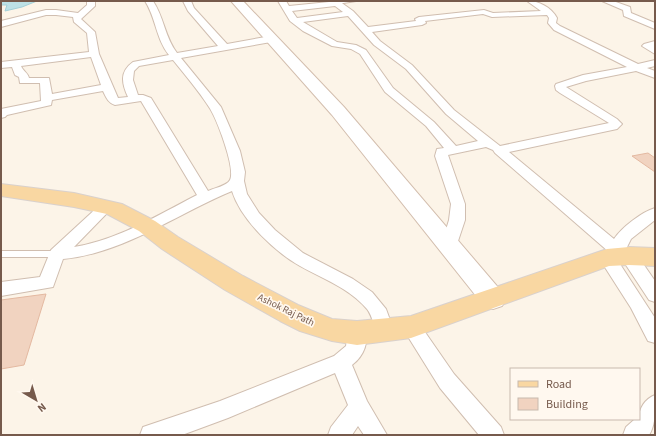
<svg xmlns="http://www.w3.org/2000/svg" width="656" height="436" viewBox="0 0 656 436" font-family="'Source Sans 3',sans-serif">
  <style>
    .water { fill: #bde1e6; stroke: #a3d0d8 }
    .building { fill: #f1d3c0; stroke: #e4b9a1 }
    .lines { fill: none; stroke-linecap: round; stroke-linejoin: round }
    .service-casing { stroke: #d0beb0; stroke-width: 2 }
    .minor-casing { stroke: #d0beb0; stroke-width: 2 }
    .secondary-casing { stroke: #d3beae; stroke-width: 2 }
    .primary-casing { stroke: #d9d1cd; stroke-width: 2 }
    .service { fill: #fff; fill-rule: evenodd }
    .minor { fill: #fff; fill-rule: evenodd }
    .secondary { fill: #fff; fill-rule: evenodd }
    .primary { fill: #f9d7a2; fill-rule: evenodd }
    .labels { text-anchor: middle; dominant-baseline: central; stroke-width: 3.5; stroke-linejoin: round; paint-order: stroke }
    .street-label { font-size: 10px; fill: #765a4c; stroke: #fff8ef }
  </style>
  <rect width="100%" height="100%" fill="#fcf4e8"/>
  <path class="water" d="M1,1H37L22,7L5,11L7,5H1Z"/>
  <path class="building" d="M648,153L655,158V172L632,156Z
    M46,294L24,365L1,369V300Z"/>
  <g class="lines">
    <g class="service-casing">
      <path id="service" d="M344,1H356L337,4L335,3Z
        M1,251H57L60,252L61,254L60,256L57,257H1Z"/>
    </g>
    <g class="minor-casing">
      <path id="minor" d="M87,1H95V6L81,19L95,32L99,54L118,98L128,97C122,84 119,72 133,62L169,55C156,39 156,18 145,1H153C164,17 165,38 177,53L218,46L188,11L183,1H191L194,8L227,44L271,36L274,37L275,39L271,42L181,58L221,107L240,151L245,172L244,181L247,194L259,213L275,230L303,253L353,279L372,292L386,309L394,331L392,337L385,339L378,337C374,327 373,317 367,309C349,288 323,279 300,266C275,252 241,220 232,191C176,214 125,253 63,259L53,287L1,296V282L40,277L51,250L101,204L106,202L111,204L113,207L74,247C118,240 158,215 197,195L141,101L115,105C108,103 106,97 103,91L52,100L51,105L7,115L5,117L1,118V109L41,101L40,83H20L19,77L15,75L12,67L1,68V62L89,52L87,33L74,22L73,17L56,15H46L1,27V21L46,10H56L78,13L87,5ZM91,57L101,85L52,94L49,78H29C28,73 23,71 21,66ZM173,60C185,75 198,90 209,107C216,117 236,168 230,180C227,186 214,188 208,191L151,98L143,95H138L133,80L134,71L139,66Z
        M278,1H286L289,6L339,1L353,11L368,27L416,21L415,19L419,17L484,10L493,13L541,11L527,1C539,1 551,7 557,18L556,23L560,26L638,64L655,60V66L647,68L655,71V78L636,71L586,81L566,87L617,119L622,124L617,129L509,152L614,239C622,227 642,212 655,208V220L631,239L625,251L629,250L635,252L655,281V302L649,300L622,259L618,261L655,318V343L648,341L631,308L599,258L601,254L609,252L495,153L493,150L486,147L448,155L465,204V220L455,250L449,252L443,250L441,246L449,220L451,204L435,156L437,149L444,148L426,126L385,92L360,54L351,49L332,46L303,31L290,21ZM335,6L343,12L297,18L292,11ZM483,14L492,17L547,15L549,18L548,23L554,30L627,67L583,75L556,84L555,86L556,90L560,93L609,123L500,146L454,110L412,65L380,41L372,32L422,25L426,23L425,21ZM348,16L374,45L406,69L446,114L478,141L456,146L434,122L393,88L366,50L356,45L337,42L303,22Z
        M602,1H613L630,7L631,13L655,23V29L624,16L623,10Z
        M655,41V54L642,46L644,44Z
        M411,319L418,322L454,374L501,427L504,435H479L440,388L402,327L404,322Z
        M357,325L364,327C370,341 364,356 352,365L367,401L387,435H364L358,426L352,435H328L331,427L348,405L335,373L228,418L182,435H140L143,427L220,401L334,356L346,346L348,333L350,327Z
        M655,395C655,408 656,425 649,435H623L626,427L635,419H639C639,408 645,399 655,395Z"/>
    </g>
    <g class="secondary-casing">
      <path id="secondary" d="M231,1H243L344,107L502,292L506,299L502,306L493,309L484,306L332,115Z"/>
    </g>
    <g class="primary-casing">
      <path id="primary" d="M1,184L74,193L122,204L155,221L178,237L243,276L298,305L332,319L357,321L411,316L607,249L629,247L655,248V266L629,265L609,266L411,338L357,345L332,341L300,331L280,321L225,290L162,249L139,231L107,214L74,207L1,196Z"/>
    </g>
    <use href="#service" class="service"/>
    <use href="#minor" class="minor"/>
    <use href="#secondary" class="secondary"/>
    <use href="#primary" class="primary"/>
  </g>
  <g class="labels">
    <g class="street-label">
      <text transform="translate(286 310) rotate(26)">Ashok Raj Path</text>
    </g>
  </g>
  <rect width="656" height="436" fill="none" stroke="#765a4c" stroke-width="4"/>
  <rect x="510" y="368" width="130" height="52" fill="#fff8ef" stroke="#c8b9ae"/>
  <rect x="518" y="381" width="20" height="6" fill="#f9d7a2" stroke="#c8b9ae"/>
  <text x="546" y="388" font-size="12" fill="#765a4c">Road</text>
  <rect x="518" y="398" width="20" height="12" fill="#f1d3c0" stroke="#c8b9ae"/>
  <text x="546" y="408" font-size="12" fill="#765a4c">Building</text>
  <g transform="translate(36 400) rotate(142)" stroke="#fff8ef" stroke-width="3" paint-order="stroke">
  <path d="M0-3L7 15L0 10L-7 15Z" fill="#765a4c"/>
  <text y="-6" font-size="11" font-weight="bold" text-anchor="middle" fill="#765a4c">N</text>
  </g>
</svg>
